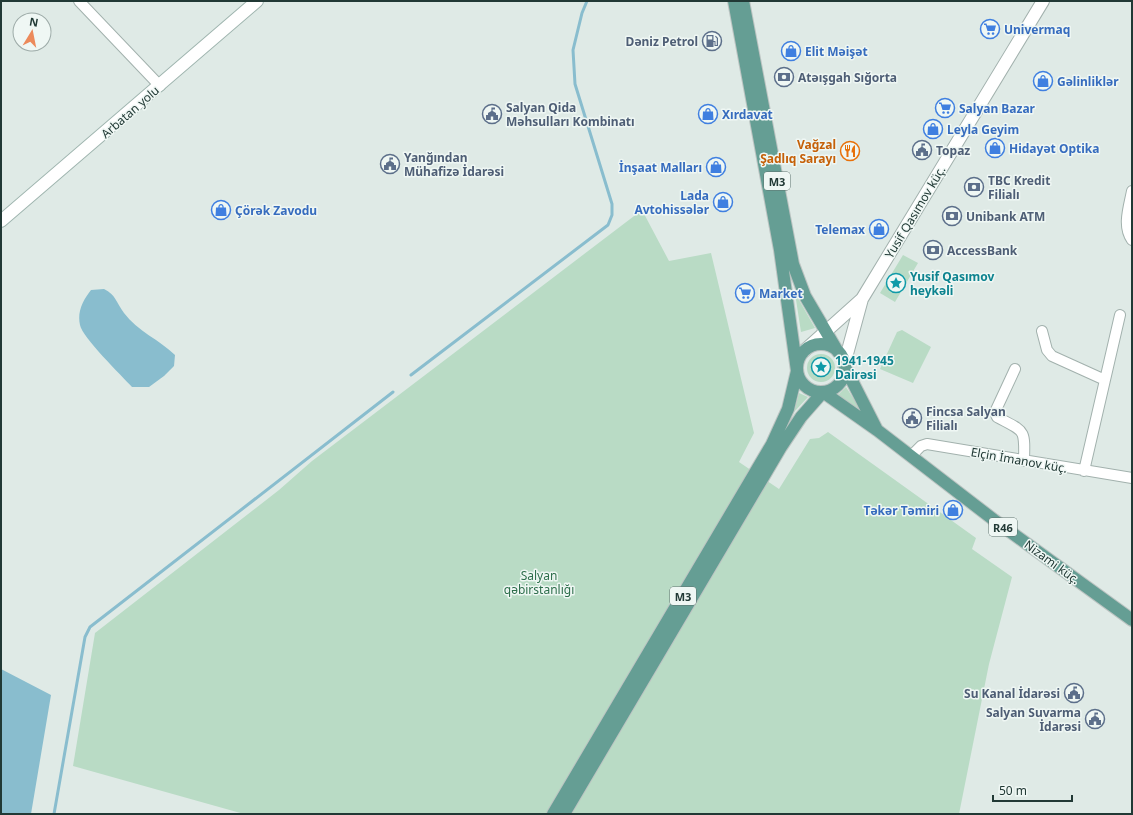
<svg xmlns="http://www.w3.org/2000/svg" width="1133" height="815" viewBox="0 0 1133 815" font-family="'Noto Sans',sans-serif">
  <style>
    .green { fill: #b9dbc5 }
    .water { fill: #89bdce }
    .lines { fill: none; stroke-linecap: round; stroke-linejoin: round }
    .stream { stroke: #89bdce; stroke-width: 3 }
    .minor-casing { stroke: #a2b1ad; stroke-width: 12 }
    .tertiary-casing { stroke: #a2b1ad; stroke-width: 14 }
    .secondary-casing { stroke: #9fb5af; stroke-width: 14 }
    .primary-casing { stroke: #bcc4c2; stroke-width: 14 }
    .minor { stroke: #fff; stroke-width: 10 }
    .tertiary { stroke: #fff; stroke-width: 12 }
    .secondary { stroke: #fff; stroke-width: 12 }
    .primary { stroke: #659e94; stroke-width: 12 }
    .labels { text-anchor: middle; dominant-baseline: central; stroke-width: 3; stroke-linejoin: round; paint-order: stroke }
    .shield { fill: #eff7f4; stroke: #5f726e; stroke-width: 1 }
    .shield-label { font-size: 11px; font-weight: bold; fill: #213935 }
    .shop-label { font-size: 12px; font-weight: bold; fill: #366cbe; stroke: #eff7f4; text-anchor: start }
    .service-label { font-size: 12px; font-weight: bold; fill: #4e5e75; stroke: #eff7f4; text-anchor: start }
    .street-label { font-size: 12px; fill: #213935; stroke: #eff7f4 }
    .food-label { font-size: 12px; font-weight: bold; fill: #c56008; stroke: #eff7f4; text-anchor: end }
    .culture-label { font-size: 12px; font-weight: bold; fill: #0d838f; stroke: #eff7f4; text-anchor: start }
    .park-label { font-size: 12px; fill: #2d6e4b; stroke: #eff7f4 }
  </style>
  <rect width="100%" height="100%" fill="#dfeae6"/>
  <path class="green" d="M642,210L669,261L711,253L754,433L739,462L779,489L810,439L819,438L828,432L976,538L972,549L1012,577L989,664L959,814H244L73,766L95,633L279,490L312,461Z
    M903,255L918,263L895,302L880,293Z
    M795,293L815,328L801,332Z
    M902,330L931,347L913,383L880,369L897,332Z
    M807 368a14 14 0 1 1 28 0a14 14 0 1 1-28 0Z
    M846,387L864,415L838,395Z
    M799,393L808,397L794,412Z"/>
  <path class="water" d="M104,289C116,295 116,302 124,313C137,331 160,340 175,355L174,366L164,376L149,387H132C122,376 82,337 80,325C77,312 83,300 91,290Z
    M1,669L51,695L31,814H1Z"/>
  <g class="lines">
    <path class="stream" d="M411,375L608,225L612,215V204L575,84L573,50L582,13L587,1
      M54,814L85,637L90,627L393,392"/>
    <g class="minor-casing">
      <path id="minor" d="M79,1L160,86
        M1132,191C1129,207 1122,226 1132,240
        M1042,331L1047,350L1052,356L1105,380
        M1015,369L995,412L997,417C1025,432 1025,428 1024,461
        M911,456L921,446L927,444L1132,478
        M1084,471L1120,315"/>
    </g>
    <g class="tertiary-casing">
      <path id="tertiary" d="M862,299L1043,1
        M804,351L862,299L844,365"/>
    </g>
    <g class="secondary-casing">
      <path id="secondary" d="M1,221L257,1"/>
    </g>
    <g class="primary-casing">
      <path id="primary" d="M743,1L793,264L805,296L838,352
        M797 368a24 24 0 1 1 48 0a24 24 0 1 1-48 0Z
        M877,430L994,520L1132,620
        M553,814L772,444L788,409L797,371L780,250L734,1
        M564,814L781,447L801,417L823,392L877,430L844,365"/>
    </g>
    <use href="#minor" class="minor"/>
    <use href="#tertiary" class="tertiary"/>
    <use href="#secondary" class="secondary"/>
    <use href="#primary" class="primary"/>
  </g>
  <defs>
    <g id="supermarket-ring" transform="scale(1)"><circle r="9.5" fill="#eff7f4" stroke="#3f7fe0" stroke-width="1.5"/><path d="M-6-5.5h2.5l.6 2H6L4.5 2H-2.5L-4.4-4H-6ZM-1.5 3.2a1.3 1.3 0 1 0 .1 0ZM3 3.2a1.3 1.3 0 1 0 .1 0Z" fill="#3f7fe0"/></g>
    <g id="fuel-ring" transform="scale(1)"><circle r="9.5" fill="#eff7f4" stroke="#5c6f8a" stroke-width="1.5"/><path d="M-5.5-6h7V0h2V4h1.3V-2.5L3-4.5l.8-.8L6-3V5H2.5V1h-1V6h-7ZM-4.2-4.7v3.2H.2V-4.7Z" fill="#5c6f8a"/></g>
    <g id="shop-ring" transform="scale(1)"><circle r="9.5" fill="#eff7f4" stroke="#3f7fe0" stroke-width="1.5"/><path d="M-5-2.5h2.3a2.7 3.5 0 0 1 5.4 0H5L5.5 6h-11ZM-1.5-2.5h3a1.5 2.3 0 0 0-3 0Z" fill="#3f7fe0"/></g>
    <g id="bank-ring" transform="scale(1)"><circle r="9.5" fill="#eff7f4" stroke="#5c6f8a" stroke-width="1.5"/><path d="M-6-4H6V4H-6ZM0-2.3a2.3 2.3 0 1 0 0 4.6a2.3 2.3 0 1 0 0-4.6Z" fill="#5c6f8a"/></g>
    <g id="civic-ring" transform="scale(1)"><circle r="9.5" fill="#eff7f4" stroke="#5c6f8a" stroke-width="1.5"/><path d="M-.6-6.5H3V-4.5H.6V-3L4-1V1h2V6H-6V1h2V-1L-.6-3ZM-1.2 2.5V6h2.4V2.5Z" fill="#5c6f8a"/></g>
    <g id="restaurant-ring" transform="scale(1)"><circle r="9.5" fill="#eff7f4" stroke="#e8710a" stroke-width="1.5"/><path d="M-5-6h1v4h1v-4h1v4h1v-4h1v5L-1.5 .5V6h-2V.5L-5-1ZM5-6V6H3V1.5H1.5Q1.5-4 5-6Z" fill="#e8710a"/></g>
    <g id="sight-ring" transform="scale(1)"><circle r="9.5" fill="#eff7f4" stroke="#0f9aa8" stroke-width="1.5"/><path d="M0-6L1.8-2.2L6-1.7L2.9 1.2L3.7 5.4L0 3.3L-3.7 5.4L-2.9 1.2L-6-1.7L-1.8-2.2Z" fill="#0f9aa8"/></g>
  </defs>
  <g fill-rule="evenodd">
    <use href="#supermarket-ring" x="990" y="29"/>
    <use href="#fuel-ring" x="712" y="41"/>
    <use href="#shop-ring" x="791" y="51"/>
    <use href="#bank-ring" x="784" y="77"/>
    <use href="#shop-ring" x="1043" y="81"/>
    <use href="#supermarket-ring" x="945" y="108"/>
    <use href="#civic-ring" x="492" y="114"/>
    <use href="#shop-ring" x="708" y="114"/>
    <use href="#shop-ring" x="933" y="129"/>
    <use href="#shop-ring" x="995" y="148"/>
    <use href="#civic-ring" x="922" y="150"/>
    <use href="#restaurant-ring" x="850" y="151"/>
    <use href="#civic-ring" x="390" y="164"/>
    <use href="#shop-ring" x="716" y="167"/>
    <use href="#bank-ring" x="974" y="187"/>
    <use href="#shop-ring" x="723" y="202"/>
    <use href="#shop-ring" x="221" y="210"/>
    <use href="#bank-ring" x="952" y="216"/>
    <use href="#shop-ring" x="879" y="229"/>
    <use href="#bank-ring" x="933" y="250"/>
    <use href="#sight-ring" x="896" y="283"/>
    <use href="#supermarket-ring" x="745" y="293"/>
    <use href="#sight-ring" x="821" y="367"/>
    <use href="#civic-ring" x="912" y="418"/>
    <use href="#shop-ring" x="953" y="510"/>
    <use href="#civic-ring" x="1074" y="693"/>
    <use href="#civic-ring" x="1095" y="719"/>
  </g>
  <g class="labels">
    <g class="shield">
      <rect x="764" y="172" width="26" height="18" rx="3"/>
      <rect x="989" y="518" width="28" height="18" rx="3"/>
      <rect x="670" y="587" width="26" height="18" rx="3"/>
    </g>
    <g class="shield-label">
      <text x="777" y="181">M3</text>
      <text x="1003" y="527">R46</text>
      <text x="683" y="596">M3</text>
    </g>
    <g class="shop-label">
      <text x="1004" y="29">Univermaq</text>
      <text x="805" y="51">Elit Məişət</text>
      <text x="1057" y="81">Gəlinliklər</text>
      <text x="959" y="108">Salyan Bazar</text>
      <text x="722" y="114">Xırdavat</text>
      <text x="947" y="129">Leyla Geyim</text>
      <text x="1009" y="148">Hidayət Optika</text>
      <text x="702" y="167" text-anchor="end">İnşaat Malları</text>
      <text x="709" y="195" text-anchor="end">Lada<tspan x="709" dy="14">Avtohissələr</tspan></text>
      <text x="235" y="210">Çörək Zavodu</text>
      <text x="865" y="229" text-anchor="end">Telemax</text>
      <text x="759" y="293">Market</text>
      <text x="939" y="510" text-anchor="end">Təkər Təmiri</text>
    </g>
    <g class="service-label">
      <text x="698" y="41" text-anchor="end">Dəniz Petrol</text>
      <text x="798" y="77">Atəışgah Sığorta</text>
      <text x="506" y="107">Salyan Qida<tspan x="506" dy="14">Məhsulları Kombinatı</tspan></text>
      <text x="936" y="150">Topaz</text>
      <text x="404" y="157">Yanğından<tspan x="404" dy="14">Mühafizə İdarəsi</tspan></text>
      <text x="988" y="180">TBC Kredit<tspan x="988" dy="14">Filialı</tspan></text>
      <text x="966" y="216">Unibank ATM</text>
      <text x="947" y="250">AccessBank</text>
      <text x="926" y="411">Fincsa Salyan<tspan x="926" dy="14">Filialı</tspan></text>
      <text x="1060" y="693" text-anchor="end">Su Kanal İdarəsi</text>
      <text x="1081" y="712" text-anchor="end">Salyan Suvarma<tspan x="1081" dy="14">İdarəsi</tspan></text>
    </g>
    <g class="street-label">
      <text transform="translate(130 112) rotate(-41)">Arbatan yolu</text>
      <text transform="translate(915 212) rotate(-59)">Yusif Qasımov küç.</text>
      <text transform="translate(1019 460) rotate(10)">Elçin İmanov küç.</text>
      <text transform="translate(1052 562) rotate(36)">Nizami küç.</text>
    </g>
    <g class="food-label">
      <text x="836" y="144">Vağzal<tspan x="836" dy="14">Şadlıq Sarayı</tspan></text>
    </g>
    <g class="culture-label">
      <text x="910" y="276">Yusif Qasımov<tspan x="910" dy="14">heykəli</tspan></text>
      <text x="835" y="360">1941-1945<tspan x="835" dy="14">Dairəsi</tspan></text>
    </g>
    <g class="park-label">
      <text x="539" y="575">Salyan<tspan x="539" dy="14">qəbirstanlığı</tspan></text>
    </g>
  </g>
  <rect width="1133" height="815" fill="none" stroke="#213935" stroke-width="4"/>
  <g transform="translate(32 32) rotate(10)"><circle r="19" fill="#eff7f4" stroke="#9daba8"/>
  <path d="M0-3L7 15L0 10L-7 15Z" fill="#ec8a5b"/>
  <text y="-6" font-size="11" font-weight="bold" text-anchor="middle" fill="#213935">N</text>
  </g>
  <path d="M993 795v6h79v-6" fill="none" stroke="#213935" stroke-width="2"/>
  <text x="999" y="795" font-size="12" fill="#213935" stroke="#eff7f4" stroke-width="3" paint-order="stroke">50 m</text>
</svg>
